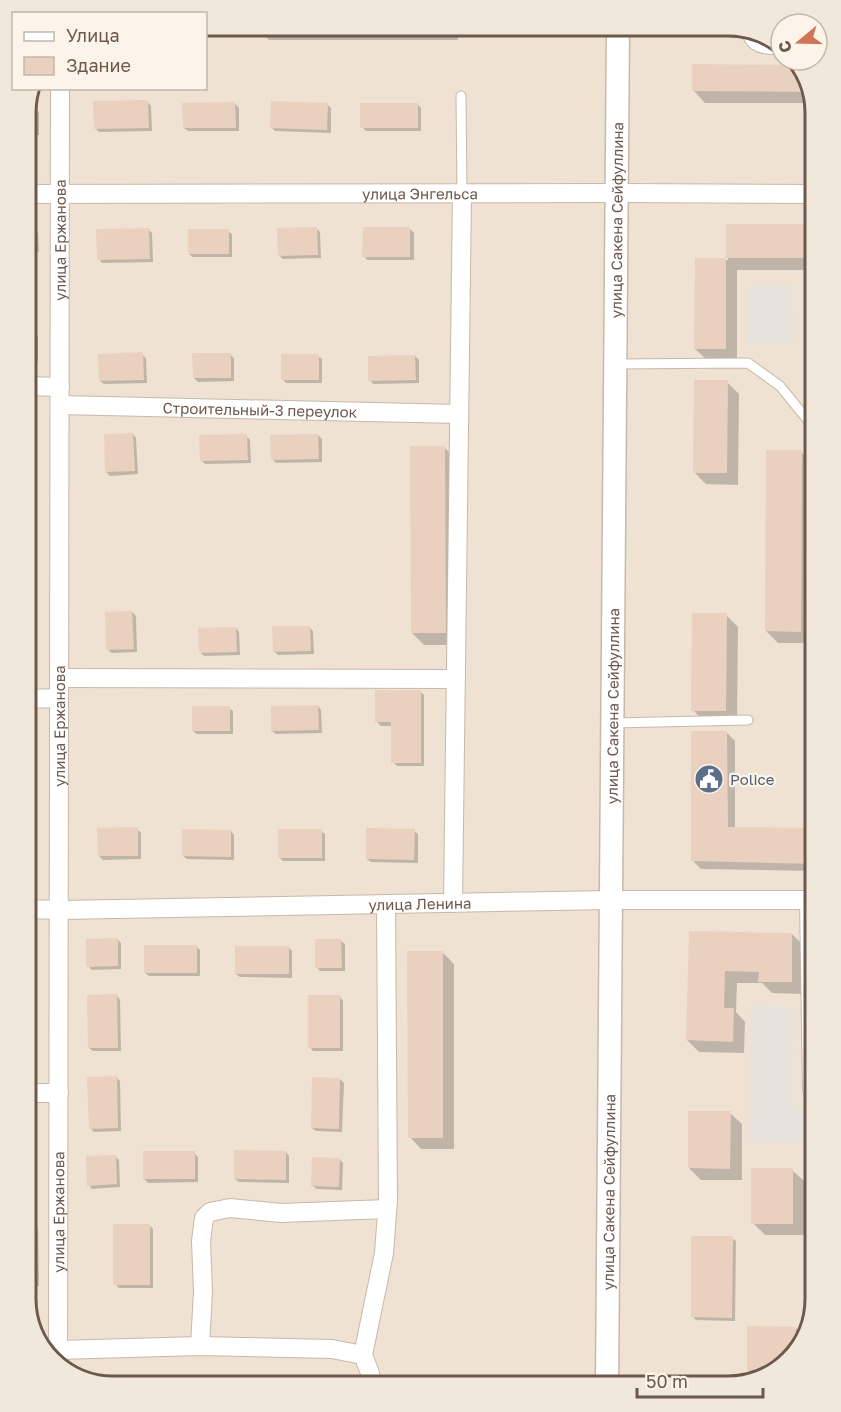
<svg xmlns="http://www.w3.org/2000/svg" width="841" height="1412" viewBox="0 0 841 1412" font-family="'Golos Text',sans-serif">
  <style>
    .residential { fill: #efe2d2 }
    .industrial { fill: #e8e2dd }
    .shadow { fill: #0003 }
    .building { fill: #ead0be }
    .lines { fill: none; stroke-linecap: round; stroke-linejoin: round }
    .service-casing { stroke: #c7b8ab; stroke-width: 11 }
    .minor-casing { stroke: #c7b8ab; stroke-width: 20 }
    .tertiary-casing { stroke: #c7b8ab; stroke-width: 25 }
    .service { stroke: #fff; stroke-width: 9 }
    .minor { stroke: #fff; stroke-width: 18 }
    .tertiary { stroke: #fff; stroke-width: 22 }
    .labels { text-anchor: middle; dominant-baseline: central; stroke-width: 4.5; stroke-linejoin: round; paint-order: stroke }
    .street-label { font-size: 15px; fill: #6d584c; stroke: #fcf4e8 }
    .service-label { font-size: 15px; fill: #4e5e75; stroke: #fcf4e8; text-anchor: start }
    .rim { fill: none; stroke: #6d584c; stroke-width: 3 }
  </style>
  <rect width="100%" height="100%" fill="#f9f0e3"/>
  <path class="residential" d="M206,26H734L777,40L781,45V60H794L807,75L815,113V1299L801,1347L766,1378L728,1386H108L64,1372L34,1337L26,1299V108L34,89L206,88Z"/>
  <path class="industrial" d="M747,286H793L794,343L748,344Z
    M750,1006L794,1007L793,1107L815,1108V1143L749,1142Z"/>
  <path class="shadow" d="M206,26H214V31H206Z
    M257,26H458V40H269L257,28Z
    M694,66H800L807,75L813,103H705L694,91Z
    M148,102L151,106L152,131L99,132L95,128Z
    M235,104L239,108V131H188L184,128Z
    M327,104L331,108V133L275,131L272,128Z
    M417,104L421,108V131H366L362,127Z
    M26,108H35L39,112V135H26Z
    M728,226H815V270H737V361L707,360L695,349L696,260H728Z
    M26,228H35L38,232L39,252H26Z
    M148,229L152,233L153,262L102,263L99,259Z
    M317,229L320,232L321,258L283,259L279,255Z
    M410,229L414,233V260H367L364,256Z
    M228,231L232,234V257H193L189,254Z
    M812,285H815V322L812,318Z
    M34,332L38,336V362H26V333Z
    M142,354L146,358L147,383L104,384L100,381Z
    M230,354L234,358V381L198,382L194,378Z
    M318,356L322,359V383H286L282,379Z
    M415,356L419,360V383L373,384L370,380Z
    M727,382L739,394L738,485L706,484L694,472Z
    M26,414H30L34,418L32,463H26Z
    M133,434L136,438L138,474L110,476L106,472Z
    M318,435L322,439V462L276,463L273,460Z
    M246,436L250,440L251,463L205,464L201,460Z
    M445,448L456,459L457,645H424L412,633Z
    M801,452L813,464L812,643H778L766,631Z
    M132,612L136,616L137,652L112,653L108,650Z
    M726,615L738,627L737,722H705L693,710Z
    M309,627L313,631L314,654L278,655L274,651Z
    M236,628L239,632L240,655L204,656L200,652Z
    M420,691L424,695V766H397L393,762V726H381L377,722Z
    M318,706L321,710L322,733L276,734L272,731Z
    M229,708L233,711V734H197L193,731Z
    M26,730L31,733L32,753H26Z
    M727,733L735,741V828L815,830V871L701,869L693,861Z
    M137,829L141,833V859L103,860L99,856Z
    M26,831H32L36,834V864L26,865Z
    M231,831L234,835V860L187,859L183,856Z
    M321,831L325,834V861H283L279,857Z
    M414,831L418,834V863L371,862L367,859Z
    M32,932L36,936V959H26V933Z
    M691,933L792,934L804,946L803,994L772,993L762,983H737L736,1012L745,1022L744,1053L699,1052L687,1040Z
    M117,939L121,943V969L92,970L88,966Z
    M341,941L345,944V971H320L317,967Z
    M197,947L200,950V976H149L145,973Z
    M288,947L292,951V978L240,977L236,974Z
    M442,952L454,964V1149H421L410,1137Z
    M117,996L120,1000L121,1051H93L89,1048Z
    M340,997L343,1001V1051H313L310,1047Z
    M26,1053H29L32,1056L34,1080L26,1081Z
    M116,1077L120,1081L121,1131L94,1132L90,1128Z
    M340,1079L344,1083L342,1132L316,1131L312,1128Z
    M26,1107H29L33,1111V1137H26Z
    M730,1113L742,1124V1180H701L689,1168Z
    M286,1152L289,1156V1183L239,1182L235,1179Z
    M194,1153L198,1157V1182L148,1183L144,1179Z
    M115,1156L119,1160L120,1187L92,1189L89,1185Z
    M340,1160L343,1163L342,1190L317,1189L313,1186Z
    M792,1170L804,1181V1235H765L753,1223Z
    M26,1224H35L38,1228L39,1286H26Z
    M149,1225L153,1229V1288H119L115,1284Z
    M732,1238L736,1241L735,1321L696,1320L693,1317Z
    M748,1328H796L804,1337L801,1347L766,1378L748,1382Z
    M88,1375L117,1376L121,1380V1386H108L88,1380Z
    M301,1377H337L340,1380V1386H301Z
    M687,1383L729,1384L731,1386H687Z"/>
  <path class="building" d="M256,26H447V29H256Z
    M692,64L798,65L807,75L811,92L692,91Z
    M148,100L149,128L94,129L93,101Z
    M271,101L328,103L327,130L270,128Z
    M235,102L236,128H183L182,103Z
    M360,103H418V128H360Z
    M26,107H35L36,131L26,132Z
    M726,224H815V258H726V349H694L695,258H726Z
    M35,226L36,248L26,249V227Z
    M317,227L318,255L278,256L277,228Z
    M363,227H410V257H362Z
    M149,228L150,259L97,260L96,229Z
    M188,229H229V254H188Z
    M811,284H815V319H810Z
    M26,331H34L35,359H26Z
    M143,352L144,380L99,381L98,354Z
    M192,353H231V378H193Z
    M281,354H319V380H281Z
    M415,355L416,380L368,381V356Z
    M694,380H728L727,473H693Z
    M26,413H31L29,460H26Z
    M133,433L135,471L105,472L104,434Z
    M247,434L248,460L200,461L199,435Z
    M318,434L319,459L271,460L270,435Z
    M410,446H445L446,633H411Z
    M766,450H802L801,632L765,631Z
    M132,611L134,649L106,650L105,612Z
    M692,613H727L726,711H691Z
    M272,626H310L311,651L273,652Z
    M236,627L237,652L199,653L198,628Z
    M375,690H421V763H391V722H375Z
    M318,705L319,730L271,731V706Z
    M192,706H230V731H192Z
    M26,728H28L29,750H26Z
    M691,731H727L728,827L815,828V864L691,861Z
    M138,827V856H98L97,828Z
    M366,828L415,829L414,860L366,859Z
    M26,829H32L33,861H26Z
    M182,829L231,830V857L182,856Z
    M278,829H322V858H278Z
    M26,931H33V956H26Z
    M689,931L792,933V982H758L759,972L725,971L724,1008H734L733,1042L686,1040Z
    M118,938V966L86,967V939Z
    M315,939H341L342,968H315Z
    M144,945H197V973H144Z
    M235,946H289V974H235Z
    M407,951H443V1138H408Z
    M117,994L118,1048H88L87,995Z
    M308,995H340V1048H308Z
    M26,1051H29L30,1077H26Z
    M117,1076L118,1128L89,1129L87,1077Z
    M312,1077L340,1078L339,1129L311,1128Z
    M26,1106H30V1134H26Z
    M688,1111H731L730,1169L688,1168Z
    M234,1150L286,1151V1180L234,1179Z
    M143,1151H195V1179H143Z
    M116,1155L117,1184L87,1186L86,1156Z
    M312,1157L340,1158L339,1187L311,1186Z
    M751,1168H793V1224H751Z
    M35,1222L36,1283H26V1223Z
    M113,1224H150V1285H113Z
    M691,1236H733L732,1318L691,1317Z
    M747,1326L796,1327V1352L766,1378L747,1382Z
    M86,1374L118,1375V1386H108L86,1379Z
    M300,1375H337V1386H300Z
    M685,1382H729V1386H685Z"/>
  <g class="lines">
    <g class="service-casing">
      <path id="service" d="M746,30C749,49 765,50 781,50
        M461,96L462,193
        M615,364L748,363L780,386L815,429
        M613,723L748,720"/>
    </g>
    <g class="minor-casing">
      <g id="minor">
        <path id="s1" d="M26,194L617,193L815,194"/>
        <path d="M26,386L60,387"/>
        <path id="s2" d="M60,405L459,414"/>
        <path d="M59,678L456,679"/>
        <path d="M26,699L59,698"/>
        <path d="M809,900L812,1090"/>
        <path d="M453,903L462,193"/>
        <path id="s3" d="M26,909L60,910L611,900H815"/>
        <path d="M26,1093H59"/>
        <path d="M200,1346L203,1291L201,1241L204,1218L210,1212L230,1208L281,1213L387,1209"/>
        <path d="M58,1350L200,1346L332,1349L363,1355L370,1373V1386"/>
        <path d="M363,1355L384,1253L388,1200L386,904"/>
        <path id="s4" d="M58,1365L60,88"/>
      </g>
    </g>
    <g class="tertiary-casing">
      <g id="tertiary">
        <path id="s5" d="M607,1386L618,26"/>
      </g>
    </g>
    <use href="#service" class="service"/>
    <use href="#minor" class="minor"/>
    <use href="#tertiary" class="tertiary"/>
  </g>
  <defs>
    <g id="civic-disc" transform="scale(1.5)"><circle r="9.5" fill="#5c6f8a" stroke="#fcf4e8"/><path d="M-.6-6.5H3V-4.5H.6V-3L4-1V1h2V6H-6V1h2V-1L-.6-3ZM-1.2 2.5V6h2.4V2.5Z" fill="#fff"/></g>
  </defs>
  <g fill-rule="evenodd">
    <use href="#civic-disc" x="709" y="779"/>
  </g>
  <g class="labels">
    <g class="street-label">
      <text stroke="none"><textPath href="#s1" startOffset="394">улица Энгельса</textPath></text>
      <text stroke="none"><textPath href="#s5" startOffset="1166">улица Сакена Сейфуллина</textPath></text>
      <text stroke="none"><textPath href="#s4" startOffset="1125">улица Ержанова</textPath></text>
      <text stroke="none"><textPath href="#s2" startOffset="200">Строительный-3 переулок</textPath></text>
      <text stroke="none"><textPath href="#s5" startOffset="680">улица Сакена Сейфуллина</textPath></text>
      <text stroke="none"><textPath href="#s4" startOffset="639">улица Ержанова</textPath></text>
      <text stroke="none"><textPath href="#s3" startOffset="394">улица Ленина</textPath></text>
      <text stroke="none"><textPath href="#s5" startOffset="194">улица Сакена Сейфуллина</textPath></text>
      <text stroke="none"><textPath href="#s4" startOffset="153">улица Ержанова</textPath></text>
    </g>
    <g class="service-label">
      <text x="730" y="779">Police</text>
    </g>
  </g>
  <path d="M0 0H841V1412H0ZM113 36H728A77 77 0 0 1 805 113V1299A77 77 0 0 1 728 1376H113A77 77 0 0 1 36 1299V113A77 77 0 0 1 113 36Z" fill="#f1e8dc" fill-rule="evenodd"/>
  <path class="rim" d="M113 36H728A77 77 0 0 1 805 113V1299A77 77 0 0 1 728 1376H113A77 77 0 0 1 36 1299V113A77 77 0 0 1 113 36Z"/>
  <rect x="12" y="12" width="195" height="78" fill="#fcf4e8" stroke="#c3b6aa" stroke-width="1.5"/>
  <rect x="24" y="32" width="30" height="9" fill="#ffffff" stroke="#c3b6aa" stroke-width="1.5"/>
  <text x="66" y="42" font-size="18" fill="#6d584c">Улица</text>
  <rect x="24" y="57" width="30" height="18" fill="#ead0be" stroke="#c3b6aa" stroke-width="1.5"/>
  <text x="66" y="72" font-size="18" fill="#6d584c">Здание</text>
  <g transform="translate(799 42) rotate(251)"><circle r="28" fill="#fcf4e8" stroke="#c3b6aa" stroke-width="1.5"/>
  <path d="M0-4.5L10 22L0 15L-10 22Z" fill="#d37357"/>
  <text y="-9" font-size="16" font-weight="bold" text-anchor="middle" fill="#6d584c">С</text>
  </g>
  <path d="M637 1388v9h126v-9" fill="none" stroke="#6d584c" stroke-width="3"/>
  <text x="646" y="1388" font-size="18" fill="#6d584c" stroke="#fcf4e8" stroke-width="4.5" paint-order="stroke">50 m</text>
</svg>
